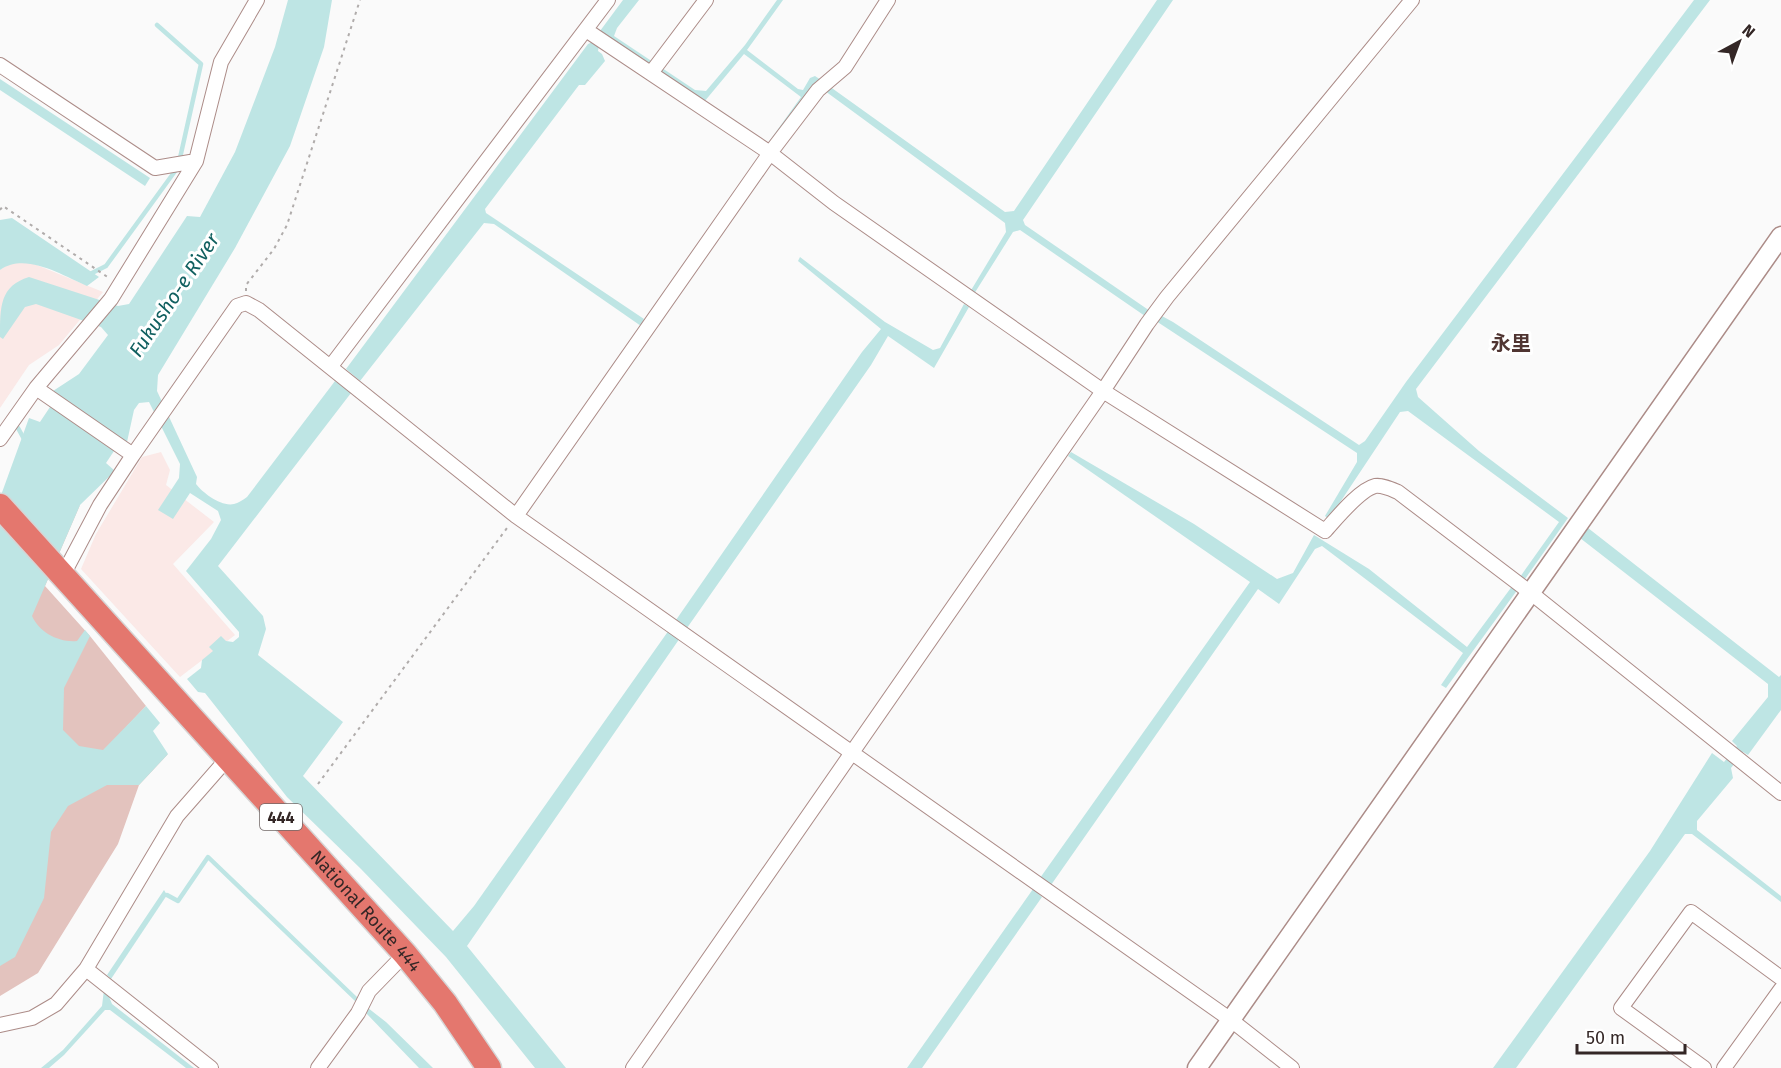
<svg xmlns="http://www.w3.org/2000/svg" width="1781" height="1068" viewBox="0 0 1781 1068" font-family="'Fira Sans','Noto Sans JP',sans-serif">
  <style>
    .built { fill: #fbe9e7 }
    .green { fill: #e3c3be }
    .water { fill: #bee5e4 }
    .lines { fill: none; stroke-linecap: round; stroke-linejoin: round }
    .stream { stroke: #bee5e4; stroke-width: 4.5 }
    .minor-casing { stroke: #ac8c88; stroke-width: 16 }
    .tertiary-casing { stroke: #ac8c88; stroke-width: 21 }
    .trunk-casing { stroke: #d6d4d4; stroke-width: 27 }
    .path { stroke: #b0acab; stroke-width: 2; stroke-dasharray: 3 4.5; stroke-linecap: butt }
    .minor { stroke: #fff; stroke-width: 14 }
    .tertiary { stroke: #fff; stroke-width: 18 }
    .trunk { stroke: #e4776e; stroke-width: 24 }
    .labels { text-anchor: middle; dominant-baseline: central; stroke-width: 6; stroke-linejoin: round; paint-order: stroke }
    .shield { fill: #fff; stroke: #716867; stroke-width: 1.5 }
    .shield-label { font-size: 16px; font-weight: bold; fill: #342726 }
    .street-label { font-size: 18px; fill: #342726; stroke: #fff }
    .water-label { font-size: 20px; font-style: italic; fill: #116060; stroke: #fff }
    .neighbourhood-label { font-size: 20px; font-weight: bold; fill: #503532; stroke: #fff }
  </style>
  <rect width="100%" height="100%" fill="#fafafa"/>
  <path class="built" d="M10,263H32L103,292L59,345L29,365L0,408V270Z
    M161,452L170,470L166,485L214,522L173,564L235,635L180,677L81,569L96,534L142,457Z"/>
  <path class="green" d="M80,505L45,586L90,636L146,706L128,725L106,757L54,774L14,687L39,537Z
    M168,754L139,785L118,844L38,973L0,996V945L57,803Z"/>
  <path class="water" d="M288,0H332L324,47L290,146L235,248L158,375L157,391L197,477L196,484C203,493 221,507 234,504C238,503 243,500 247,497L335,381L351,393L218,566L263,616L266,629L258,655L343,722L303,776L453,931L474,906L669,630L680,638L467,946L566,1068H535L446,957L361,869L287,797L205,693L198,692L187,679L201,668L202,660L213,651L209,647L221,636L226,641L233,642L239,637V632L186,571L211,539L221,520L218,511L190,493L173,519L158,510L179,478L180,464L149,402L139,403L134,410L127,442L122,439L106,463L115,471L80,505L32,616C39,632 59,643 77,641L85,630L90,636L64,688L63,730L79,746L103,750L146,706L160,723L153,731L168,754L139,785H107L68,806L51,832L44,898L15,957L0,966V498L29,418L40,422L58,395L53,391L79,374L108,335L101,327L36,304L25,307L3,339L0,337C0,306 0,286 29,277L118,306L129,304L187,216L200,217L235,152L275,47Z
    M623,0H639L617,28L614,36L695,90L706,91L745,45L777,0H783L747,50L798,89L803,90L810,78L815,76L821,80L772,143H768L801,97L744,54L704,102L601,34L600,31Z
    M1157,0H1173L1023,220L1025,225L1150,311L1145,316L1020,230L1013,232L974,294L970,292L1006,232L1005,223L825,91L829,86L1005,212L1014,211Z
    M1694,0H1710L1416,389L1418,397L1479,451L1568,518L1525,579L1520,577L1559,522L1408,411L1400,412L1329,519L1325,516L1357,462V453L1156,321L1160,315L1173,322L1359,445L1365,441L1406,382Z
    M595,41L599,45L598,51L602,54L605,61L585,85H579L485,209L486,213L644,319L641,326L494,224L484,223L360,381L346,369L588,44Z
    M0,79L150,178L145,186L0,90Z
    M12,218L99,277L87,286C61,275 26,252 0,270V220Z
    M800,257L885,322L933,350L940,348L964,304L969,307L934,368L888,336L871,365L687,628L676,620L862,352L881,329L798,261Z
    M1071,452L1194,524L1277,579L1293,573L1314,535L1369,569L1467,647L1513,585L1518,589L1446,688L1441,685L1463,653L1322,546L1315,549L1279,604L1258,589L1051,885L1040,878L1250,582L1068,456Z
    M1588,528L1779,677L1781,675V710L1748,755L1743,752L1731,768L1733,778L1697,821V830L1781,896V902L1692,834H1685L1516,1068H1493L1650,851L1712,753L1724,762L1737,746L1732,741L1768,697V684L1580,538Z
    M1033,889L1042,897L922,1068H907Z
    M164,890L167,895L111,979L107,975Z
    M104,990L108,994L112,1004L194,1068H186L110,1010H105L64,1055L49,1068H41L63,1050L102,1006Z
    M368,1008L386,1022L433,1068H419L365,1012Z"/>
  <g class="lines">
    <path class="stream" d="M88,275L106,266L178,167L201,64L157,25
      M18,428L24,439
      M167,895L178,901L208,857L356,999"/>
    <g class="minor-casing">
      <path id="minor" d="M586,30L770,153L834,203L1103,391L1325,531C1336,519 1359,490 1375,486C1383,485 1391,489 1398,492L1531,593L1781,793
        M0,65L155,168L196,161
        M651,73L706,0
        M331,366L608,0
        M36,388L133,455L237,306L246,303L259,310L516,516L1231,1020L1292,1068
        M0,439L36,388L111,299L196,161L221,62L257,0
        M516,516L770,153L818,90L845,67L888,0
        M63,575L100,505L133,455
        M86,969L211,1068
        M0,1025L32,1018L56,1004L86,969L177,816L227,759
        M318,1068L358,1013L369,991L405,954
        M633,1068L1103,391L1147,324L1167,297L1412,0
        M1704,1068L1621,1008L1691,912L1781,978
        M1724,1068L1781,989"/>
    </g>
    <g class="tertiary-casing">
      <path id="tertiary" d="M1197,1068L1781,236"/>
    </g>
    <g class="trunk-casing">
      <g id="trunk">
        <path id="s1" d="M0,506L405,954L445,1003L489,1068"/>
      </g>
    </g>
    <path class="path" d="M0,210L3,206L109,278
      M246,291V285L274,249L287,225L360,0
      M318,784L507,528"/>
    <use href="#minor" class="minor"/>
    <use href="#tertiary" class="tertiary"/>
    <use href="#trunk" class="trunk"/>
  </g>
  <g class="labels">
    <rect class="shield" x="260" y="804" width="42" height="26" rx="4.5"/>
    <g class="shield-label">
      <text x="281" y="817">444</text>
    </g>
    <g class="street-label">
      <text stroke="none"><textPath href="#s1" startOffset="546">National Route 444</textPath></text>
    </g>
    <g class="water-label">
      <text transform="translate(174 295) rotate(-56)">Fukusho-e River</text>
    </g>
    <g class="neighbourhood-label">
      <text x="1511" y="343">永里</text>
    </g>
  </g>
  <g transform="translate(1739 42) rotate(41)" stroke="#ffffff" stroke-width="4.5" paint-order="stroke">
  <path d="M0-4.5L10 22L0 15L-10 22Z" fill="#342726"/>
  <text y="-9" font-size="16" font-weight="bold" text-anchor="middle" fill="#342726">N</text>
  </g>
  <path d="M1577 1044v9h108v-9" fill="none" stroke="#342726" stroke-width="3"/>
  <text x="1586" y="1044" font-size="18" fill="#342726" stroke="#ffffff" stroke-width="4.5" paint-order="stroke">50 m</text>
</svg>
